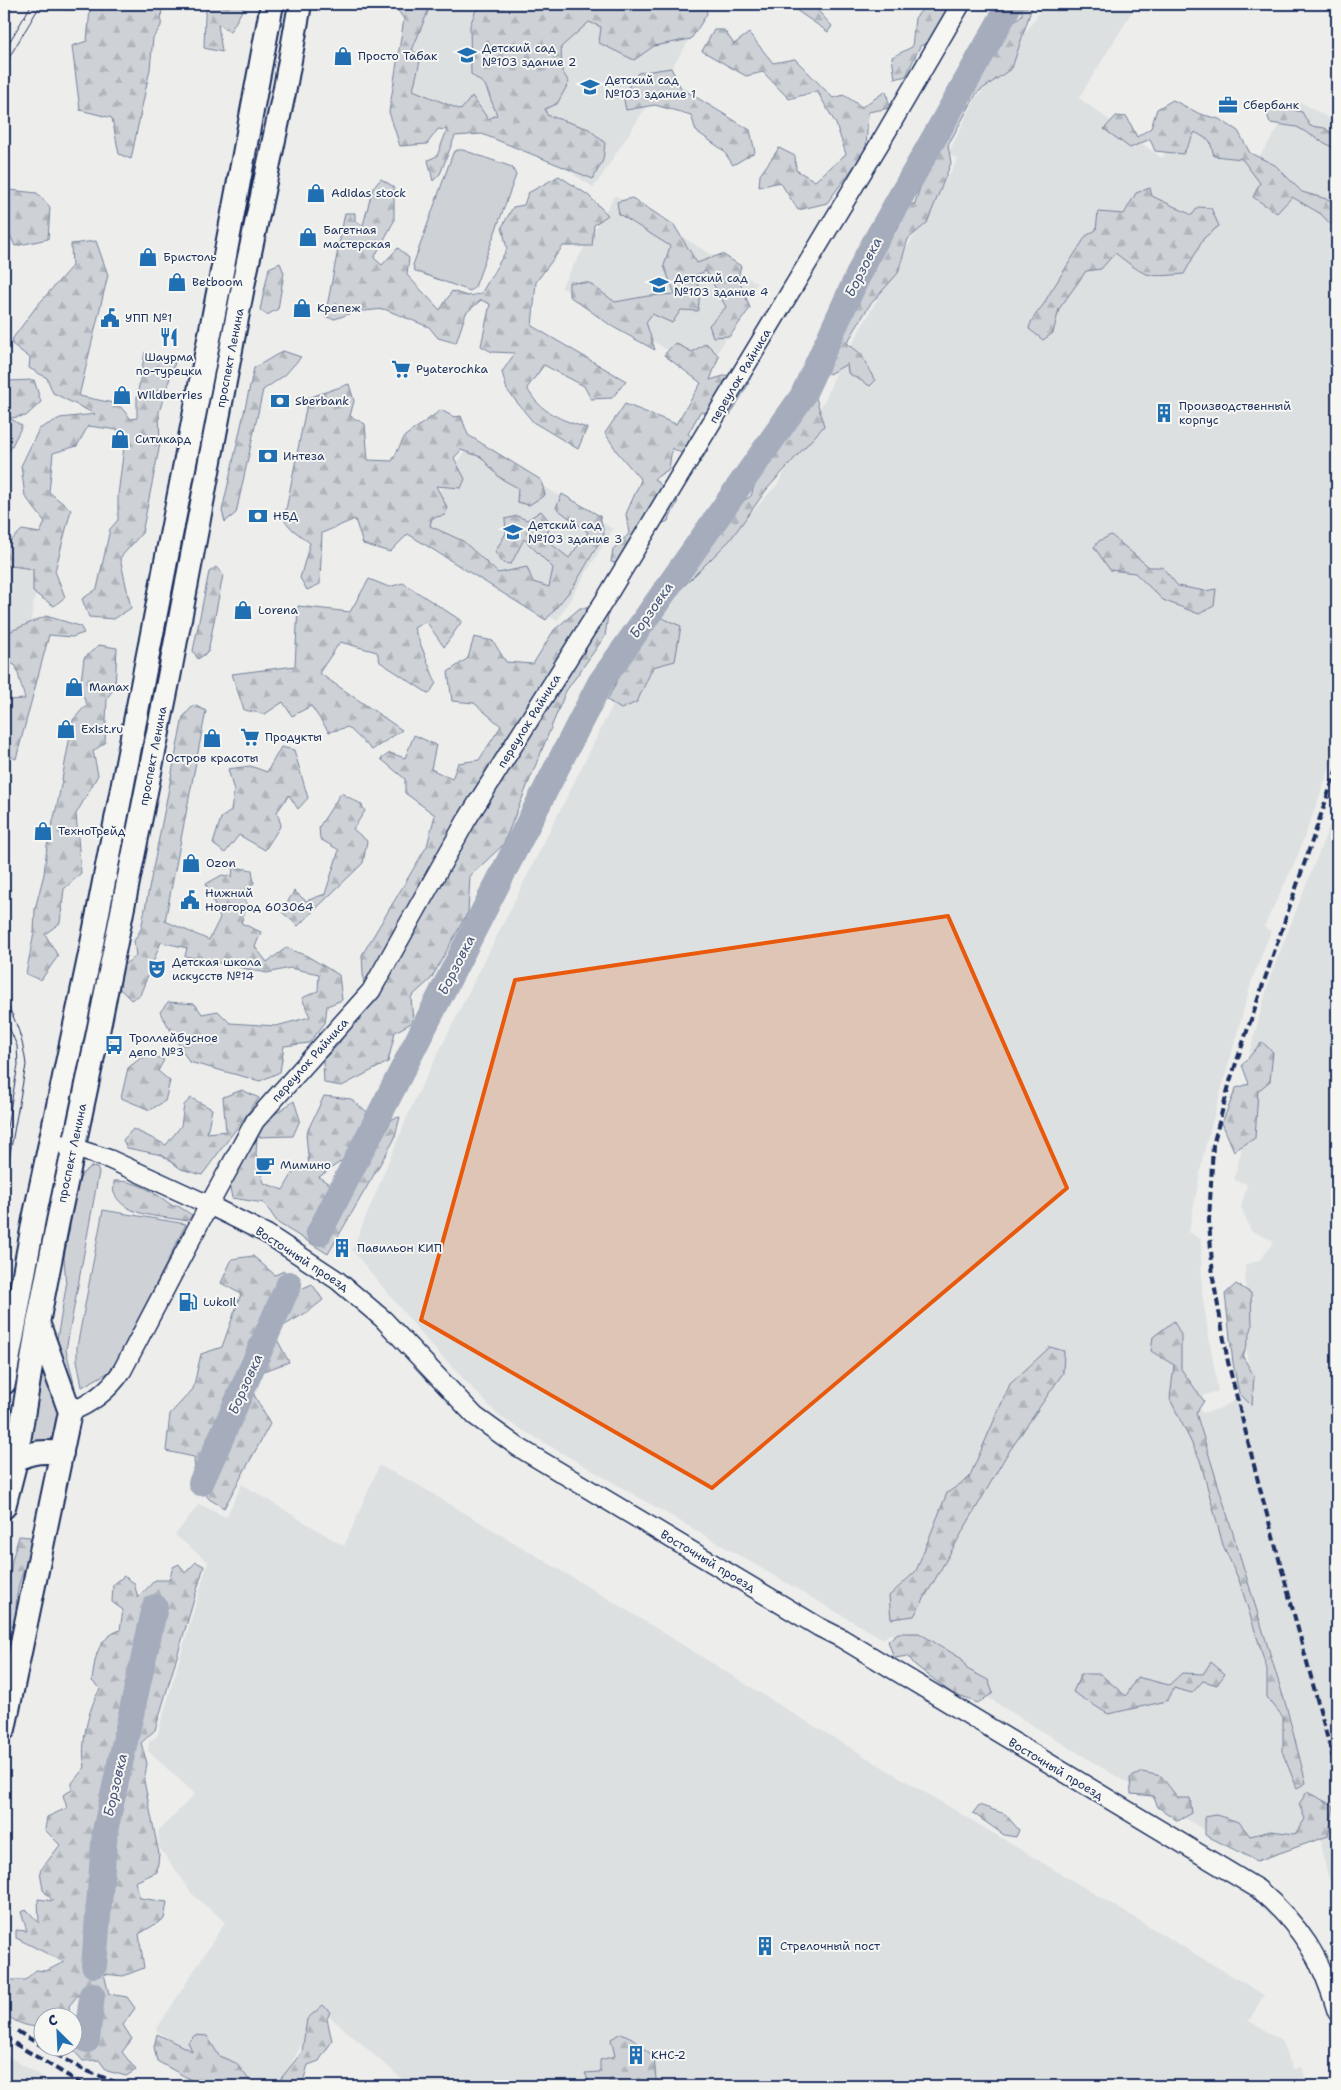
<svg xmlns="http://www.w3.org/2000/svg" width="1341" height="2090" viewBox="0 0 1341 2090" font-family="'Shantell Sans',sans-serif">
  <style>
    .built { fill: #dde0e1 }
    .grass { fill: #ced2d7; stroke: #74809a }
    .forest { fill: url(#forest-firs); stroke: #74809a }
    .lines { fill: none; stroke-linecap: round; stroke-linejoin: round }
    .river { stroke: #a5acbc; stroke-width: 26 }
    .minor-casing { stroke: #1b2f5e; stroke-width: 21 }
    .major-casing { stroke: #1b2f5e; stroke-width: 26 }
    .minor { stroke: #f6f6f2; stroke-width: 18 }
    .major { stroke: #f6f6f2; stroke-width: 22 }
    .tram { stroke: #1b2f5e; stroke-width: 1 }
    .rail { stroke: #1b2f5e; stroke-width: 4; stroke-dasharray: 8 4; stroke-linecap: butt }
    .marked { fill: #e8590c; fill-opacity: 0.2; stroke: #e8590c; stroke-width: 4; stroke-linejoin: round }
    .labels { text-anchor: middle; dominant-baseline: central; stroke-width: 4; stroke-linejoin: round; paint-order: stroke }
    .poi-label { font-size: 12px; fill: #1b2f5e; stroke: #f6f6f2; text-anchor: start }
    .street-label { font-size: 12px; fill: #1b2f5e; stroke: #f6f6f2 }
    .water-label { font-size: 14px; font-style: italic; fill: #44547a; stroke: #f6f6f2 }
  </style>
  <defs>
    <pattern id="forest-firs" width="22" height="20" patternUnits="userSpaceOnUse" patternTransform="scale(1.25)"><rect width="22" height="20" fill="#ced2d7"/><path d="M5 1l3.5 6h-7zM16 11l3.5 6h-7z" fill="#b0b5bb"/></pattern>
  </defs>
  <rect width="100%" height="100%" fill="#edeeec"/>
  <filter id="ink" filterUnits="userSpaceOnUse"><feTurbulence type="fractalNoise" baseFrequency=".02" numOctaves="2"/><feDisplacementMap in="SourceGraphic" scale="10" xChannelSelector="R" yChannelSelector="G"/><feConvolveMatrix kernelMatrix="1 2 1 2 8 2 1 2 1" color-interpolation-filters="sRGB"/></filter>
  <g filter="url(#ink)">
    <path class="built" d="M414,4H702L687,44L594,188L507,129L394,107Z
      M1042,4H1137L1079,98L1162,158L1186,119L1257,160L1297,100L1337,123V749L1296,860L1264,927L1271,931L1252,980L1204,1152L1189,1232L1201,1239L1202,1293L1218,1391L1195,1398L1202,1413L1219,1409L1248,1393L1245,1265L1261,1259L1274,1241L1251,1231L1241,1207L1247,1184L1234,1180L1262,1065L1247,1062L1270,977L1337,806V1908L1322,1854L1321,1834L1250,1858L1001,1706L891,1633L883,1639L500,1417L429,1343L352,1250L413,1103L655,621L696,571L777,485L826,398L837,370L958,159L948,154L975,99L996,77L1040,11Z
      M615,195L757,283L706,373L561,287Z
      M471,441L613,529L557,621L414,535Z
      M4,540L44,547L24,657L4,651Z
      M379,1466L413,1482L612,1601L794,1714L1264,1995L1249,2021L1281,2040L1293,2069L1301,2067L1308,2083L1305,2086H410L321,2009L279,2086H213V2070L156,2030L225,1922L192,1894L159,1847L158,1831L195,1794L148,1751L149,1742L157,1736L208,1562L175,1535L199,1504L226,1517L242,1484L344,1546Z
      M4,2054L58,2086H4Z"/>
    <path class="grass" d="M457,150H463L512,167L516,175L475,287L470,291L415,271L413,265L453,153Z
      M91,1167L97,1168L99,1172L66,1350L75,1388L73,1389L56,1345L66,1287L64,1257L78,1182L84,1172Z
      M103,1210L186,1224L122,1353L109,1372L82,1387L77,1360V1347Z
      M45,1358L60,1405L56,1446L45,1441L30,1442Z"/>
    <path class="forest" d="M64,4H162L161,26L153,38L150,69L131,159L119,154L112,118L80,110L72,46L87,41L90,9L65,10Z
      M208,4H242L243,9L230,32L218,24L222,52L204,48L205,16Z
      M393,4H431L412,50L421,57L413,90L461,110L472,96L488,119L497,115L485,85L471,74L470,25L476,10L491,4H706L707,14L691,39L654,46L634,60L599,43L601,27L589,22L561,47L562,71L569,82L557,104L545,109L547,115L589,129L605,143L603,160L593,179L482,134L455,136L440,174L433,181L428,160L437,156L447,130L438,129L427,144L400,146L389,112L404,19Z
      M791,4H812L832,26L828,32L796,10Z
      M927,4H968L948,34L920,46L906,76L895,79L892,57L912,47L915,18Z
      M1022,4H1033L1012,68L977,93L948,145L951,163L927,223L908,239L898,273L869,306L847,343L861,354L875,381L870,386L848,373L847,364L829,374L822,366L884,240L898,229L903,209L915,203L931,154L951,117V103L965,75L988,68L1013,22L1022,15Z
      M714,30H724L734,44L749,33L773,63L795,59L833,98L844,95L862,107L886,91L890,108L868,112L866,150L827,203L798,210L780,182L759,187L760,175L779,148L795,156L796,170L815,181L846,154L836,124L817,91L789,99L763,72L746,76L702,51Z
      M671,68L681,88L750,130L755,152L733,165L723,150L696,131L691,115L655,105L626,110L623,95L638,73Z
      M1173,100L1200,114L1219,119L1238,131L1250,153L1275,165L1302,192L1337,202V231L1321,214L1292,197L1277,213L1253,197L1260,183L1242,159L1214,156L1210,141L1195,132L1183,154L1155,151L1150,139L1130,148L1104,129L1116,116L1127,117L1137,137L1151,128L1157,109Z
      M1273,105L1302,112L1310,126L1325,128L1337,138V150L1297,127L1270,123L1266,110Z
      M559,176L588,195L608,215L594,225L592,246H563L536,282L532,326L626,381L612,398L591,399L584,386L544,365L527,388C540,413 562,420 587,428L578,449L533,422L507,390L502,372L515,353L492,352L481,346L490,304L481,300L466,313L456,343L438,338L429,327L384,309L354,312L335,319L325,317L345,213H355V221L363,225L373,188L381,179L394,187V221L374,258L382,265L398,248L409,258L407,275L440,310L452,291L467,296L481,294L507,249L502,227L513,207L524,205L528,193Z
      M4,185L9,190L37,193L50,207L48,239L15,246L9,233L4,234Z
      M1150,188L1152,196L1192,215L1198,207L1211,208L1219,226L1204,238L1184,274C1143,278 1146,276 1115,253L1101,269L1086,271L1059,309L1053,333L1043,340L1029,329C1031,316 1043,309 1048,296L1086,236L1096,230L1098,212L1124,214L1136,193Z
      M632,198L674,225L697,263L722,254L741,266L738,277L750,308L730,336L713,337L709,325L726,307L706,271L694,276L700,290L698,311L681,310L672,323L652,314L646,322L655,350L613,327L569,296V282L589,283L615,302L648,296L675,294L664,266L670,246L619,214L617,202Z
      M96,241L108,275L79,396L118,404L131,419L137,418V397L145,352L155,360L176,359L159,412L160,444L142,533L120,558L131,608L114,619L89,617L82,599L97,589L110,529L118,520V495L126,431L88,426L77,446L53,453L49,492L71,510L55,571L65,597L54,606L33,592V569L4,565V547L22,530L40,533L45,522L25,496L21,466L39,429L60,418L95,414L53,393L47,378L29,368L30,358L12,344L13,338L36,307L72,266L71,244Z
      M280,263L284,273L278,309L267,315L260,310L269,268Z
      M675,343L692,352L706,343L719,356L710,380L727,375L749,383L730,415L700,412L688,434L708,450L700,463L672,448L669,469L654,479L678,501L668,521L657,526L633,567L611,562L613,549L629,534L626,514L641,480L618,453L605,433L625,404L676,424L701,383L664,355Z
      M283,351L301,357L285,375L263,390L236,513L225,522L222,511L254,368Z
      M4,367L7,381L34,380L41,402L26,416L10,418L22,426L4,461Z
      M349,384L354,401L350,416L365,424L368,460L392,461L405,436L441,410L454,417L461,416L468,435L541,480L545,495L529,505L517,502L518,488L500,478L481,457L461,450L454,458L465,479L461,488L436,486L447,507L445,515L432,518L430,526L463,541L498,573L527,567L533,582L549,587L553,568L524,539L511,564L503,563L495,552L506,533L505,519L517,516L527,520L541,511L550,522L546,540L569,558L588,532L556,508L562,494L600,516L604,534L574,586L546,620L408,534L390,552L363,544L355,519L322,533L320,584L307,590L300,578L310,543L293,530L284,520L308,398Z
      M815,394L824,426L767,489L730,540L655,615L681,626L675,661L653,667L637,702L621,709L607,700L638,641L639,607L665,584L687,575L693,546L723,525L729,510L751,496L760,467L793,424L798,407Z
      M1111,535L1149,567H1162L1178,586L1205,591L1216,589L1214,606L1199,614L1163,600L1135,573L1110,570L1094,547L1099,541Z
      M216,567L223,575L208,652L198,659L193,651L209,572Z
      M369,579L389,587L403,583L462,621L444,647L426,621L414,628L436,683L429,694L380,662L377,652L340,642L319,673L402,730L372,750L348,727L329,732L311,706L292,716L283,702L265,714L244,710L232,674L295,666L298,606L350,612Z
      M580,608H609L605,636L566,691L503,845L470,876L468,912L431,979L411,997L413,1022L395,1032L388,1062L342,1086L324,1083L323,1060L338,1045L350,1025L365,1009L362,955L427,846L435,815L405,793V779L381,759L390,753L405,758L414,735L436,745L431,769L452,779L458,763L479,760L501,726L474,703L452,701L448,672L468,658L474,637L493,641L506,662L533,664L554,630Z
      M46,616L80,626L84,633L72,637L49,635L16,759L4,753V724L8,700L25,699L16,666L4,659V634Z
      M99,645L117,648L115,687L107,698L105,743L93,751L98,775L76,814L81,873L64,889L60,923L45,934L58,956L41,980L26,974L34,933L35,909L44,874L47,846L58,801L73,720L87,704L80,690L84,658Z
      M194,705L206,711L165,921L209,940L220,918L206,884L222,875L232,877L233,867L252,870L254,883L239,894L248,904L241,923L261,932L255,947L267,962L286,948L307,956L339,975L342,1000L327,1006L325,1023L309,1043L284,1046L280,1072L260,1081L189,1062L160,1012L168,1002L195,1004L202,1014L218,1011L230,1023L276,1026L310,1017L302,998L318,991L319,974L290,968L267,973L185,956L187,948L161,942L140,995L131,1000L117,986L121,967L136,956L134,941L141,929L183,717Z
      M281,747L294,750L308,798L298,809L289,795L277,812L281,825L265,850L239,835L225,853L213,844L221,818L231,811L234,791L228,769L250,766L267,772Z
      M341,793L361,804L365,811L353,829L367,841L363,863L298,926L282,912L294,891L306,901L325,894L339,850L320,839L319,827Z
      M1262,1042L1273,1052L1270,1081L1258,1091L1255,1138L1234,1151L1222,1123L1236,1088L1249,1084L1242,1065Z
      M147,1053L164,1060L158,1071L170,1081L165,1101L150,1110L121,1098L128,1068Z
      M242,1090L259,1098L202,1175L181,1169L162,1155L127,1148L123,1140L133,1129L166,1145L181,1126L184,1105L191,1098L212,1109L207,1133L226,1131L223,1097Z
      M324,1096L351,1099L371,1115L347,1157L319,1177L349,1198L392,1119L400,1117L394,1140L328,1254L278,1223L264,1203L232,1198L229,1183L252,1136L269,1118L294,1101L300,1120L293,1136L257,1137L256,1154L264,1183L283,1190L297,1166L309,1167L306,1134Z
      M114,1181C137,1180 155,1193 173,1206H178L192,1215L187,1221C165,1216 125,1218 114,1193C113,1191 114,1185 114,1181Z
      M253,1256L275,1275L284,1271L301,1289L312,1284L323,1300L309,1311L273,1332L289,1362L264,1371L252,1391L270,1424L224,1508L209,1499L195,1479L194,1457L166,1451L170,1414L193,1389L201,1354L222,1347L241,1294L221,1283L232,1259Z
      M1236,1284L1251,1293L1252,1327L1243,1357L1254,1376L1252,1406L1239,1393L1233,1363L1225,1294Z
      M1174,1321L1181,1335V1369L1204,1401L1196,1413L1287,1709L1306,1783L1297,1788L1283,1754V1717L1267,1697V1669L1239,1580L1223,1545L1200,1460L1170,1399L1174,1365L1151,1351L1153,1337Z
      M1050,1347L1064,1351L1063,1373L1006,1456L914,1616L891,1619L889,1596L916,1571L947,1493L969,1478L1010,1384Z
      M19,1536L30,1537L33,1561C9,1574 19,1635 12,1660C11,1664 7,1669 4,1672V1611L7,1608L5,1597L8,1593L12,1560Z
      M196,1562L204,1566L155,1730L141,1743L147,1763L144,1781L159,1854L157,1872L135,1882L140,1898L167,1902L164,1919L139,1934L144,1968L123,1976L104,1974L109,1994L127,1997L135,2008L123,2025L132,2039L122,2052L136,2070L126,2076L107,2071L99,2060L83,2061L75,2052V2047L82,2044L86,2030L99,2023L94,2011L98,2004L78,1995L69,2006L70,2017L42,2018V2038L40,2027C28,2027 10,2022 4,2010V1973L10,1980H25L36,1970L46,1971L64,1962L16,1938V1930L27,1931L21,1912L27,1910L39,1923L38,1899L53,1901L43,1890L40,1871L60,1845L45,1830L47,1817L67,1808L63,1795L72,1790V1783L85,1767C80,1745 88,1709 100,1689L92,1681C95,1659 96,1639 120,1630L123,1610L112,1602L113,1585L124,1576L134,1583L138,1598L155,1580H169L173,1567L179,1564L185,1573Z
      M898,1633H919L962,1659L967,1669L988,1680L993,1693L978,1703L953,1694L915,1665L908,1656L894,1658L888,1641Z
      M1211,1662L1225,1674L1217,1685L1203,1681L1192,1693L1174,1688L1167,1701L1108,1714L1073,1692L1081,1674H1100L1126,1696L1137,1677L1169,1685L1182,1673L1203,1674Z
      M1142,1772L1161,1776L1178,1798H1190L1192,1813L1178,1821L1158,1807L1153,1796L1131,1794L1130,1778Z
      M1307,1792L1334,1806L1328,1836L1257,1861L1205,1835V1817L1216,1815L1239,1822L1250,1836L1271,1831L1295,1834L1305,1819L1299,1804Z
      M979,1805L1005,1814L1019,1830L1016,1837L1004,1835L973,1813Z
      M323,2005L330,2012L327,2019L332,2041L319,2061L308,2065L303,2082L307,2086H275L302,2052L307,2019Z
      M621,2033L632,2038L654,2057L656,2080L671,2086H591L585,2073L600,2072V2060L615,2056L611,2039Z
      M157,2034L192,2051L188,2042L195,2035L207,2036L219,2056L236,2063L250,2081L248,2086H202L157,2061L154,2047Z"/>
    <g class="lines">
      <path class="river" d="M319,1233L600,683L802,397L867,256L1010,4
        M201,1483L289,1284
        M94,1965L105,1831L155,1607
        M87,2040L92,1995"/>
      <g class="minor-casing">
        <path id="minor" d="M62,1144L109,1159L209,1205L267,1234L337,1280L383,1319L475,1416L518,1447L819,1627L841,1638L1258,1889C1300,1925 1322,1958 1337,2012
          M70,1412C91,1404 109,1390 122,1371L209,1205L255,1121L371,991L466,821L606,598L883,138L961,4"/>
      </g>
      <g class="major-casing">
        <path id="major" d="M4,1383L34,1219L90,954L222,272L272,4
          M16,1460C33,1451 44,1451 62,1453
          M4,1507L16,1460L38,1323L58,1221L96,1042L169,677L245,276L285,88L300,4
          M4,1729L70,1412L39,1325"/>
      </g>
      <use href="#minor" class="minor"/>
      <use href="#major" class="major"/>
      <path class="tram" d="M4,51L32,4
        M4,66L41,4
        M4,999C17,1021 23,1040 26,1065L4,1187
        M4,1015L17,1046L18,1065L4,1144"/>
      <path class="rail" d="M1337,768L1231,1078L1213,1145L1209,1221L1213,1278L1228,1362L1259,1485L1337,1773
        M17,2031L42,2046
        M4,2037L85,2086
        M45,2048L82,2069L125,2086"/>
    </g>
  </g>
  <path class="marked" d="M948,916L1067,1188L712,1488L421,1320L515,980Z"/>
  <defs>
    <g id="school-bare" transform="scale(1.5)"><path d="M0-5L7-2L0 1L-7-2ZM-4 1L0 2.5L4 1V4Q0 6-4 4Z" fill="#1f6fb2" stroke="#f6f6f2" stroke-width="2.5" paint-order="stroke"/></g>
    <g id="shop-bare" transform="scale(1.5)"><path d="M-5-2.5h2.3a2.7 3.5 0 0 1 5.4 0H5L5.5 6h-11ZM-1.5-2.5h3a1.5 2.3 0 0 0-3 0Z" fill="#1f6fb2" stroke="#f6f6f2" stroke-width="2.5" paint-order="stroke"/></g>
    <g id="office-bare" transform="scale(1.5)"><path d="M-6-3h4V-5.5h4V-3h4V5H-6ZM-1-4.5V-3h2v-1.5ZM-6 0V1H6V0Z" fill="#1f6fb2" stroke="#f6f6f2" stroke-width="2.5" paint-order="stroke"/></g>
    <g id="civic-bare" transform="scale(1.5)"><path d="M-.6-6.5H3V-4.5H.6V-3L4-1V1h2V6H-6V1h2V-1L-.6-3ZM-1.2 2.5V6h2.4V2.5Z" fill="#1f6fb2" stroke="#f6f6f2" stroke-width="2.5" paint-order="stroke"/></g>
    <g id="restaurant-bare" transform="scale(1.5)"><path d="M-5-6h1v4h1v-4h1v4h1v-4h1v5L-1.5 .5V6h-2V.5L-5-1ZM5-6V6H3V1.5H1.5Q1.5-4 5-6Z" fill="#1f6fb2" stroke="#f6f6f2" stroke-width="2.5" paint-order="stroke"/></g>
    <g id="supermarket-bare" transform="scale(1.5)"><path d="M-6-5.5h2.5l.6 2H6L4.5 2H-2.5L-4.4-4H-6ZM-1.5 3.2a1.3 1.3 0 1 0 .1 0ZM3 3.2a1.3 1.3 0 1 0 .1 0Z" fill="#1f6fb2" stroke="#f6f6f2" stroke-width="2.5" paint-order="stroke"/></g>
    <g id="bank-bare" transform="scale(1.5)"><path d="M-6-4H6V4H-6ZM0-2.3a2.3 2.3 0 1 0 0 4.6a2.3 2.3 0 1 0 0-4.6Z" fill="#1f6fb2" stroke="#f6f6f2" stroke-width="2.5" paint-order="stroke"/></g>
    <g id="building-bare" transform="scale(1.5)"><path d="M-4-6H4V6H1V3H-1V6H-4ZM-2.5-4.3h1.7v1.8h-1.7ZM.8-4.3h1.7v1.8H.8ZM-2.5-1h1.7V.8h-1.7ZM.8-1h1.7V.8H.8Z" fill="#1f6fb2" stroke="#f6f6f2" stroke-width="2.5" paint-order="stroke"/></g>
    <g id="theatre-bare" transform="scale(1.5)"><path d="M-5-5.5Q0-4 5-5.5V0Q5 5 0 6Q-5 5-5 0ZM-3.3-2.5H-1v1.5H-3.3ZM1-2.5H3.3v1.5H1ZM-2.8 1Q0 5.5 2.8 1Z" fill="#1f6fb2" stroke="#f6f6f2" stroke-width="2.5" paint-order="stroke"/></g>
    <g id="bus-bare" transform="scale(1.5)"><path d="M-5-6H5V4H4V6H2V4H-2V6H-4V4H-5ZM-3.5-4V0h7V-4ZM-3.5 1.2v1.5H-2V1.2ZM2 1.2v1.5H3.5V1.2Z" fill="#1f6fb2" stroke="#f6f6f2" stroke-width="2.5" paint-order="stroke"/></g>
    <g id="cafe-bare" transform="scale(1.5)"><path d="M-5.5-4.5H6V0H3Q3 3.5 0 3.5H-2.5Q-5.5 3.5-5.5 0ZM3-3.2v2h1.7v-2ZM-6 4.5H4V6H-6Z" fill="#1f6fb2" stroke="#f6f6f2" stroke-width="2.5" paint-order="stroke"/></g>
    <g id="fuel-bare" transform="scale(1.5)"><path d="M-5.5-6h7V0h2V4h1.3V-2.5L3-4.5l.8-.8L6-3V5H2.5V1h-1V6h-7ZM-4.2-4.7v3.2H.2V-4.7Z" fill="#1f6fb2" stroke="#f6f6f2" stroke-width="2.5" paint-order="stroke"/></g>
  </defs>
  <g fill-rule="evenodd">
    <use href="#school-bare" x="467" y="55"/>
    <use href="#shop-bare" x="343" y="56"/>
    <use href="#school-bare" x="590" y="87"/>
    <use href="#office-bare" x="1228" y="105"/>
    <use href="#shop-bare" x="316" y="193"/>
    <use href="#shop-bare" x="308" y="237"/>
    <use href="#shop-bare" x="148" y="257"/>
    <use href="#shop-bare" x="177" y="282"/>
    <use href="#school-bare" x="659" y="285"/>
    <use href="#shop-bare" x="302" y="308"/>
    <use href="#civic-bare" x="110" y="318"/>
    <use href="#restaurant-bare" x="169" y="337"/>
    <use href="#supermarket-bare" x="401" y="369"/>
    <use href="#shop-bare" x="122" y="395"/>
    <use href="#bank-bare" x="280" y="401"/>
    <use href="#building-bare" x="1164" y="413"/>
    <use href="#shop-bare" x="120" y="439"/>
    <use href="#bank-bare" x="268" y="456"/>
    <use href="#bank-bare" x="258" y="516"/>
    <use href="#school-bare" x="513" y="532"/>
    <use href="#shop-bare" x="243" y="610"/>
    <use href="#shop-bare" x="74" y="687"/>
    <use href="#shop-bare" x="66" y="729"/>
    <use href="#supermarket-bare" x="250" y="737"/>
    <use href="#shop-bare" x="212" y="738"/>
    <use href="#shop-bare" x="43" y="831"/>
    <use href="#shop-bare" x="191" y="863"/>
    <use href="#civic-bare" x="190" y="900"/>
    <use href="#theatre-bare" x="157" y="969"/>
    <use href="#bus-bare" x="114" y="1045"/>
    <use href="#cafe-bare" x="265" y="1165"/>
    <use href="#building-bare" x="342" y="1248"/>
    <use href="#fuel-bare" x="188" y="1302"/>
    <use href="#building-bare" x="765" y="1946"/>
    <use href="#building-bare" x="636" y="2055"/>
  </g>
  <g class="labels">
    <g class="poi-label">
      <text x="482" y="48">Детский сад<tspan x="482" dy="14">№103 здание 2</tspan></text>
      <text x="358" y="56">Просто Табак</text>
      <text x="605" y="80">Детский сад<tspan x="605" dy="14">№103 здание 1</tspan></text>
      <text x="1243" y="105">Сбербанк</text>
      <text x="331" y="193">Adidas stock</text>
      <text x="323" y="230">Багетная<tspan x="323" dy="14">мастерская</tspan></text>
      <text x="163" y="257">Бристоль</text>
      <text x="674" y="278">Детский сад<tspan x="674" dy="14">№103 здание 4</tspan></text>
      <text x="192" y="282">Betboom</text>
      <text x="317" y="308">Крепеж</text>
      <text x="125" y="318">УПП №1</text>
      <text x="169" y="357" text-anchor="middle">Шаурма<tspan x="169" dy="14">по-турецки</tspan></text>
      <text x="416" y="369">Pyaterochka</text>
      <text x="137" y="395">Wildberries</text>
      <text x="295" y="401">Sberbank</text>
      <text x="1179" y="406">Производственный<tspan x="1179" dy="14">корпус</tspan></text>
      <text x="135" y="439">Ситикард</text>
      <text x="283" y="456">Интеза</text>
      <text x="273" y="516">НБД</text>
      <text x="528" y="525">Детский сад<tspan x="528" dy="14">№103 здание 3</tspan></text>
      <text x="258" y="610">Lorena</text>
      <text x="89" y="687">Manax</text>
      <text x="81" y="729">Exist.ru</text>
      <text x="265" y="737">Продукты</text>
      <text x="212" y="758" text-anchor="middle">Остров красоты</text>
      <text x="58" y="831">ТехноТрейд</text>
      <text x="206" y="863">Ozon</text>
      <text x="205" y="893">Нижний<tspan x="205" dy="14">Новгород 603064</tspan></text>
      <text x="172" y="962">Детская школа<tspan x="172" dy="14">искусств №14</tspan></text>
      <text x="129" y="1038">Троллейбусное<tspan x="129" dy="14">депо №3</tspan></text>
      <text x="280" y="1165">Мимино</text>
      <text x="357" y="1248">Павильон КИП</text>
      <text x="203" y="1302">Lukoil</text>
      <text x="780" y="1946">Стрелочный пост</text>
      <text x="651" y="2055">КНС-2</text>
    </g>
    <g class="street-label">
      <text transform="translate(230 358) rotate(-79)">проспект Ленина</text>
      <text transform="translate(740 376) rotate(-59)">переулок Райниса</text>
      <text transform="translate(529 721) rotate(-58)">переулок Райниса</text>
      <text transform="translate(153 756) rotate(-79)">проспект Ленина</text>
      <text transform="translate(310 1060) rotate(-48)">переулок Райниса</text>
      <text transform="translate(72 1153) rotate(-78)">проспект Ленина</text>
      <text transform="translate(302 1259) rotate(33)">Восточный проезд</text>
      <text transform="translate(708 1561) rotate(31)">Восточный проезд</text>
      <text transform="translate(1056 1769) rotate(31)">Восточный проезд</text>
    </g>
    <g class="water-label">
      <text transform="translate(863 267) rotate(-63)">Борзовка</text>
      <text transform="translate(651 610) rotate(-55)">Борзовка</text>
      <text transform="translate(456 965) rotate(-63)">Борзовка</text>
      <text transform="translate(245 1384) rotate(-66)">Борзовка</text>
      <text transform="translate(115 1785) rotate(-77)">Борзовка</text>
    </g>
  </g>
  <rect width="1341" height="2090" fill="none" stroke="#f6f6f2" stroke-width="20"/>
  <rect x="10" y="10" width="1321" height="2070" fill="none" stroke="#1b2f5e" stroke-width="2" filter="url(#ink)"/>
  <g transform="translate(58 2032) rotate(336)"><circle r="24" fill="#f6f6f2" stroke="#9ea6b7"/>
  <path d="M0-4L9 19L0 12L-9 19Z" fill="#1f6fb2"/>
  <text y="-8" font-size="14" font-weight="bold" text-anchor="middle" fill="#1b2f5e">С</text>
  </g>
</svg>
